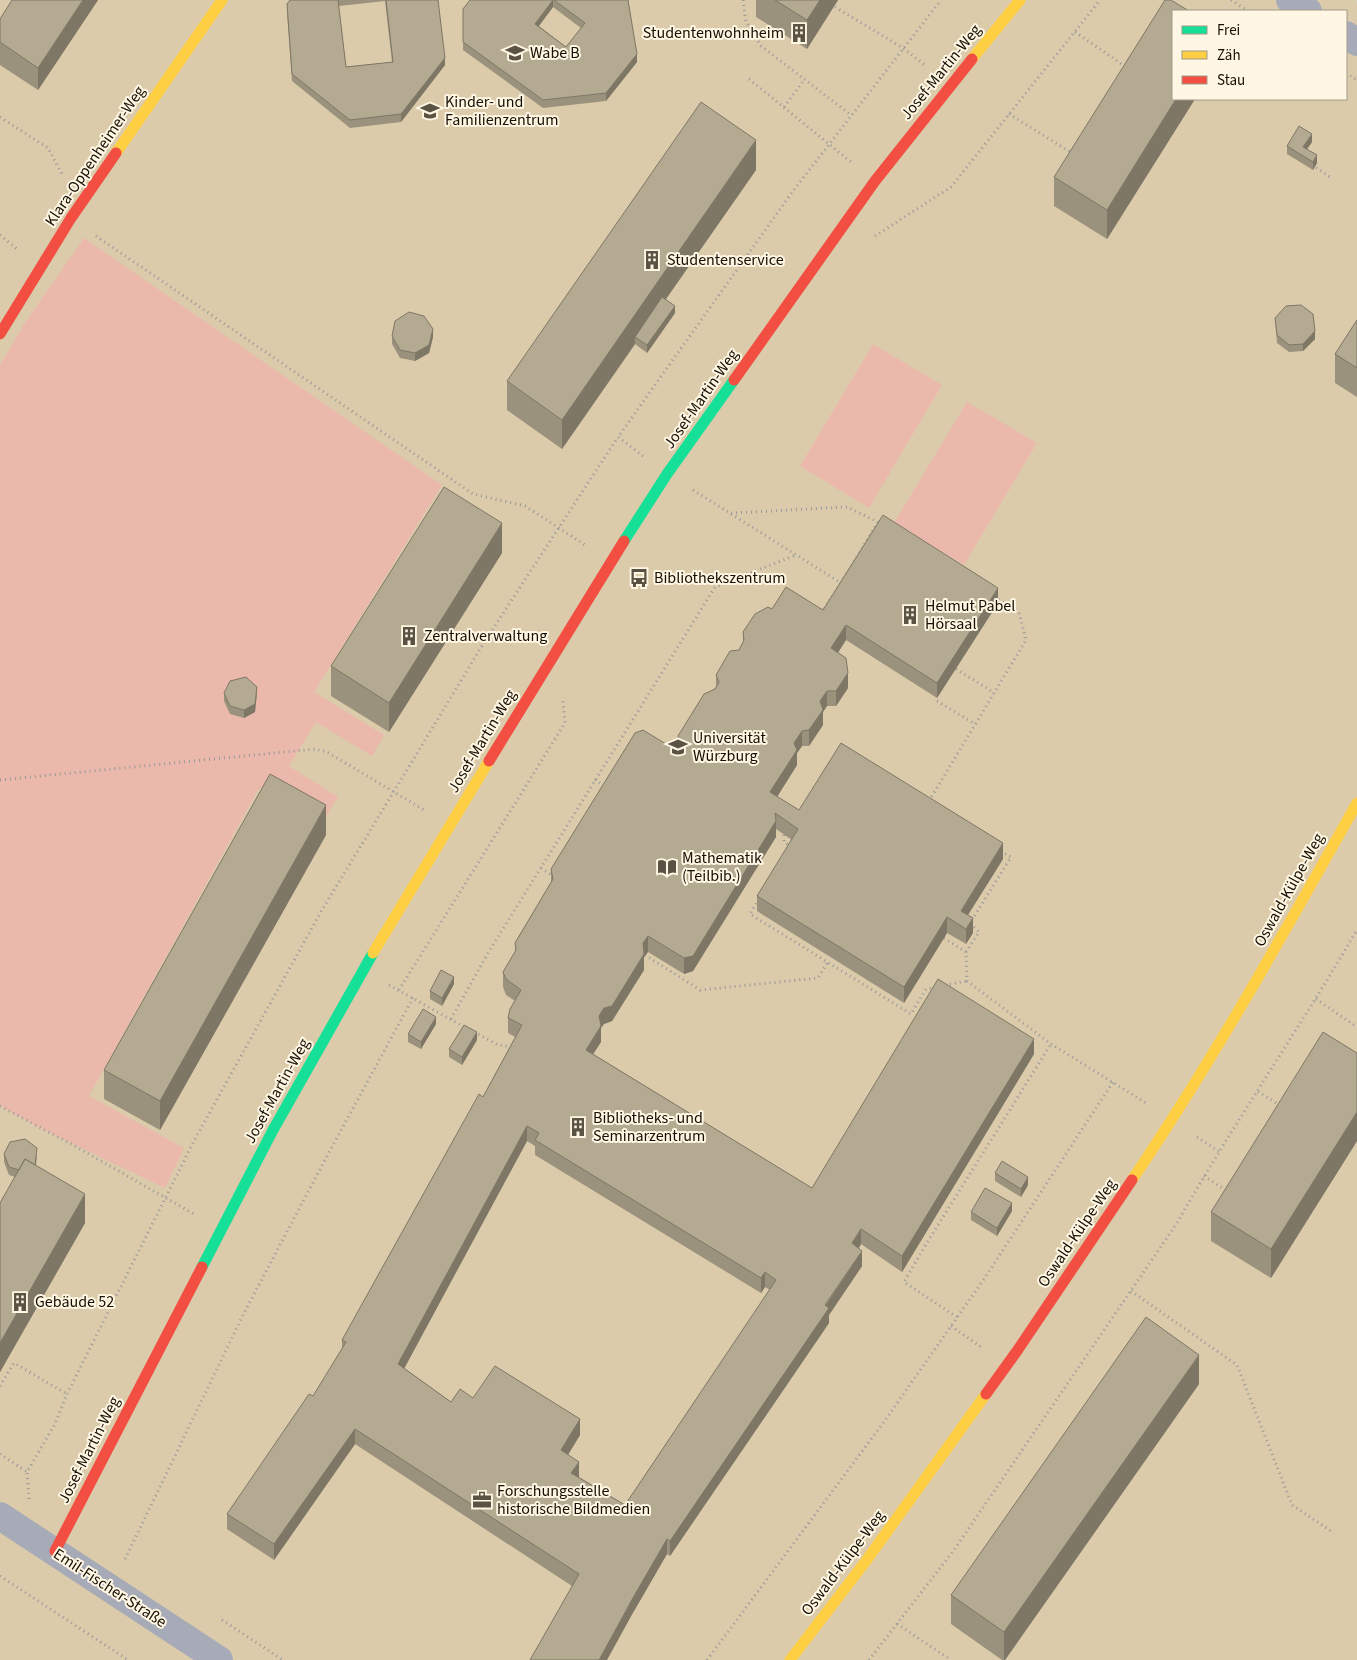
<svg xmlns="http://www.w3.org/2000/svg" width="1357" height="1660" viewBox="0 0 1357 1660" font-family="'Source Sans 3',sans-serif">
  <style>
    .built { fill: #dbcbaa; fill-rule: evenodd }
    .green { fill: #ebb9ac }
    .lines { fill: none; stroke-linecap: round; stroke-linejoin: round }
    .path { stroke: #97989a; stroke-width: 3; stroke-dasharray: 1 4; stroke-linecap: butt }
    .street { stroke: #a7abb7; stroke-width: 28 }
    .fast { stroke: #16e098; stroke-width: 11 }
    .slow { stroke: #ffcf43; stroke-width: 11 }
    .jam { stroke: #f24e42; stroke-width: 11 }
    .wall { fill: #9b927d; fill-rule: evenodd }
    .shaded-wall { fill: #7e7766 }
    .building { fill: #b4aa91; stroke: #7e7766; fill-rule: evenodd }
    .labels { text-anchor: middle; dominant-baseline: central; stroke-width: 4; stroke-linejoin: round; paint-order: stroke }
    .poi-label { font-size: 16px; fill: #161004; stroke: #fff6e3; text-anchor: start }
    .street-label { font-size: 16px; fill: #161004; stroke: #fff6e3 }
  </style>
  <rect width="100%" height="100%" fill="#d9d0bc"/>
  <path class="built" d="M0,0H1353L1357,3V1660H0ZM1173,11H1346V99H1173Z"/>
  <path class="green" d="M84,238L442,485L314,692L384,735L372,756L316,722L289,766L338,797L322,823L259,788L89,1096L184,1148L165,1188L44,1130L0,1106V365L24,324Z
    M873,344L942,385L869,508L800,466Z
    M967,402L1037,443L964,565L894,523Z"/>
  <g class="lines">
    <path class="path" d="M743,0L746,22L761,46L851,115
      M1231,0L1248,11
      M835,7L903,48L926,66
      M1075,32L1126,67
      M1346,73L1357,80
      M749,79L851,162
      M784,107L804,80
      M1009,114L1072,153
      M0,117L48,148L63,176
      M1312,165L1330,177
      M0,235L17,249
      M96,236L473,494L525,506L585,545
      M875,236L951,187L1100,0
      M643,456L618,437L793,191L941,0
      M693,490L841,583L822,612
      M731,513L847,507L878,522
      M841,583L878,522L881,524
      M956,669L993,692
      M937,701L975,724
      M0,780L315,749L327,752L424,810
      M595,780L605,786
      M929,801L1026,640L1019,612L996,598
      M784,835V842L792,847
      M541,868L553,876
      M759,899L750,914L911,1014L926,989L936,987
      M944,938L966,952L967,981L1051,1044L1146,1103
      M966,952L979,932L970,923L1011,857L1000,851
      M645,955L700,990L818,978L828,962
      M389,985L466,1028
      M945,985L967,981
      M399,990L565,723L563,701
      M1316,999L1357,1027
      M451,1019L488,953L715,587L796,555
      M474,1032L498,1045L512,1047
      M1258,1092L1280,1105
      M0,1106L73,1145L194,1214
      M1197,1137L1220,1152
      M1204,1176L1227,1191
      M1131,1291L1237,1365L1292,1505L1334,1533
      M957,1317L904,1282L928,1241L1051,1044
      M951,1326L981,1347
      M0,1386L14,1363L67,1394
      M0,1454L27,1472
      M29,1499L27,1472L55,1424L67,1394L195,1139L322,910L485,641L618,437
      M125,1559L244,1313L327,1156L413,998
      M0,1576L128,1660
      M222,1620L283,1660
      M897,1624L951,1660
      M707,1660L886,1419L984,1279L1113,1082
      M869,1660L954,1550L1177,1223C1234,1123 1299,1029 1357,930"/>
    <path class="street" d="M1290,0L1308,11
      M1346,35L1357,42
      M0,1516L219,1660"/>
    <path class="fast" d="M624,541L667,474L734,380
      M202,1267L273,1130L373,953"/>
    <path class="slow" d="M972,59L1020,0
      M116,153L222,0
      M373,953L489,761
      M1132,1180C1214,1059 1285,931 1357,803
      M790,1660L866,1561L986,1394"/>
    <path class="jam" d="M0,334L71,218L116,153
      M734,380L875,181L972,59
      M489,761L624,541
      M986,1394L1017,1351L1132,1180
      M55,1551L202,1267"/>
  </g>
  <path class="wall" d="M98,0L38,90L0,65V19Z
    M290,0H438L445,65L401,122L350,128L292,81L287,12V4ZM385,1L392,62L346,67L339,6Z
    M470,0H628L637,62L606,101L543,108L463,50V9ZM553,7L581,28L566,47L539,26Z
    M756,0H838L807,49L756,17Z
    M1173,99H1195L1107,239L1054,206V177Z
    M1312,142L1307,149L1317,163L1313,170L1287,154V146Z
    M756,170L666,299L675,313L647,353L635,344L562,449L507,410V381Z
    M1275,318L1315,339L1303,351L1289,352L1277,343Z
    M1357,320V397L1335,383V354Z
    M392,336L433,337L429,353L415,361L400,358L392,344Z
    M502,553L389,732L331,696V666Z
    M998,603L937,698L846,640L838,653L848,688L836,706H827L823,712V725L809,746H802L797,753V765L777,797L799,810L1003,859L968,915L973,933L966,944L947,933L904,1003L757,911V896L792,840L776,829V837L693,971L684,974L648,952L644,957V970L612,1021L604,1024L601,1028V1042L593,1054L812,1188L1034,1054L902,1272L861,1244L859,1248L862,1266L829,1315V1323L670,1556L667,1554L634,1611L572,1586L355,1444L274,1560L227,1529V1514L313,1396L342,1350V1340L483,1097L515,1037L508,1033V1018L515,1001L506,995L503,987V972L515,952V943L551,883V869L676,750L678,745V736L716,687V675L739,650L743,642V632L772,609L823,610ZM527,1141L535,1146V1155L761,1293L765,1287L770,1290L625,1505L579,1477L568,1455L580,1435L473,1398L451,1402L404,1368Z
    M224,693L257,695L255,712L244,718L230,714L224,701Z
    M326,835L160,1130L104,1099V1070Z
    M454,984L442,1006L430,999V991Z
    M436,1024L421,1049L408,1042V1034Z
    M477,1040L462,1065L449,1057V1049Z
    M1357,1053V1141L1271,1278L1211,1241V1212Z
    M4,1154L37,1156L36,1165L85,1223L0,1372V1203L15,1177L9,1175L4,1162Z
    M995,1173L1028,1185L1021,1197L995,1181Z
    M1012,1211L997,1236L971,1220V1212Z
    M1199,1384L1005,1660H1002L951,1624V1595Z"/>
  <path class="shaded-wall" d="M83,0H98L38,90V68Z
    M553,0V7L535,31V24Z
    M820,0H838L807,49V20Z
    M637,54V62L606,101V93Z
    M445,58V65L401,122V114Z
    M1176,99H1195L1107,239V210Z
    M1312,134V142L1303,155V147Z
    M756,140V170L638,339L635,337V344L562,449V420Z
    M1317,155V163L1313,170V162Z
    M675,306V313L647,353V345Z
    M433,329V337L429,353L415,361V353Z
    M1315,331V339L1303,351V344Z
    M502,523V553L389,732V703Z
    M998,588V603L937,698V683Z
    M846,625V640L831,663V648Z
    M848,673V688L836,706V691Z
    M257,687L255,712L244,718V710Z
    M827,691V706L823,712V725L809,746V730L820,701Z
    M802,731V746L797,753V765L770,808V792L794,743Z
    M326,805V835L160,1130V1101Z
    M776,821V837L693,971L684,974V958Z
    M1003,843V859L961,926V911Z
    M947,917V933L904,1003V987Z
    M973,918V933L966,944V929Z
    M648,936V952L644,957V970L612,1021L604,1024L601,1028V1042L586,1065V1050L599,1016Z
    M454,977V984L442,1006V998Z
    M436,1017V1024L421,1049V1042Z
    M477,1032V1040L462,1065V1057Z
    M1034,1039V1054L902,1272V1256Z
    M1357,1112V1141L1271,1278V1249Z
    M527,1126V1141L398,1380V1364Z
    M1028,1177V1185L1021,1197V1189Z
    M85,1194V1223L0,1372V1343Z
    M1012,1203V1211L997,1236V1228Z
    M861,1229V1244L852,1259V1243Z
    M862,1251V1266L829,1315V1323L670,1556V1541Z
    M765,1272V1287L761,1293V1278Z
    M1199,1355V1384L1005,1660H1004V1632Z
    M580,1419V1435L561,1466V1450Z
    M355,1429V1444L274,1560V1544Z
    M579,1462V1478L571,1473Z
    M667,1539V1554L634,1611L607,1660H599L634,1596Z"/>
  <path class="building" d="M12,0H83L38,68L0,42V19Z
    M290,0H338L346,67L393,62L386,0H438L445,58L401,114L350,120L292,74L287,4Z
    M470,0H553L535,24L566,47L585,23L554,0H628L637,54L606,93L543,100L463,42V9Z
    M775,0H820L807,20Z
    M1165,0H1171L1189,11H1173V99H1176L1107,210L1054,177Z
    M701,102L756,140L562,420L507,381Z
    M1299,126L1312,134L1303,147L1317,155L1313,162L1287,146Z
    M662,297L675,306L647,345L635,337Z
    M1301,305L1313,314L1315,331L1303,344L1289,345L1277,335L1275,318L1286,306Z
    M409,312L424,316L433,329L429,345L415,353L400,350L392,336L395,321Z
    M1357,320V368L1335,354Z
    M444,487L502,523L389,703L331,666Z
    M883,515L998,588L937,683L846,625L831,648L846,658L848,673L836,691H827L820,701L823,710L809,730L802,731L794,743L797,750L770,792L799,810L841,743L1003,843L961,911L973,918L966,929L947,917L904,987L757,896L798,829L775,813L776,821L693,956L684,958L648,936L643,943L644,954L612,1006L604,1008L599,1016L601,1026L586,1050L812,1188L938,979L1034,1039L902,1256L861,1229L852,1243L862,1251L825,1305L829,1308L670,1541L667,1539L634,1596L599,1660H530L579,1574L355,1429L274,1544L227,1514L309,1394L313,1396L346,1342L342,1340L479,1094L483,1097L522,1025L508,1018L510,1009L521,990L506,979L503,972L516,950L515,943L553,879L551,869L635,733L643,730L676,750L680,743L678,736L704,694L715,689L719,682L716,675L730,651L739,650L744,640L743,632L755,614L768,607L772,609L786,587L823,610ZM527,1126L539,1133L535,1140L761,1278L765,1272L776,1280L625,1505L571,1473L579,1462L561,1450L580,1419L495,1366L473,1398L460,1389L451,1402L398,1364Z
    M246,677L257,687L255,704L244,710L230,706L224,693L230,681Z
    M270,774L326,805L160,1101L104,1070Z
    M441,970L454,977L442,998L430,991Z
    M423,1009L436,1017L421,1042L408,1034Z
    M464,1025L477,1032L462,1057L449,1049Z
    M1323,1032L1357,1053V1112L1271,1249L1211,1212Z
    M25,1139L37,1148L35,1165L25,1159L19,1170L9,1167L4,1154L10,1142Z
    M25,1159L85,1194L0,1343V1203Z
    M1002,1161L1028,1177L1021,1189L995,1173Z
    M985,1188L1012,1203L997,1228L971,1212Z
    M1146,1317L1199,1355L1004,1632L951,1595Z"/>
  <defs>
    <g id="building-bare" transform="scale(1.5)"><path d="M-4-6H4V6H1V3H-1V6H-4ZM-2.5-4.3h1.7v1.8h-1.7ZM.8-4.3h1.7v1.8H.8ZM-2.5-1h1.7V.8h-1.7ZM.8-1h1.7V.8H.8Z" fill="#5a5344" stroke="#fff6e3" stroke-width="2.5" paint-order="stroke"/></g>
    <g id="school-bare" transform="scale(1.5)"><path d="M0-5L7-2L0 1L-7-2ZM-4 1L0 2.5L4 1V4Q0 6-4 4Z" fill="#5a5344" stroke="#fff6e3" stroke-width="2.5" paint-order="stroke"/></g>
    <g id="bus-bare" transform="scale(1.5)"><path d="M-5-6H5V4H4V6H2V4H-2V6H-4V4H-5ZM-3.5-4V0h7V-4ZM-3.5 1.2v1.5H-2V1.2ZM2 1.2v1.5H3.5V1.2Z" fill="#5a5344" stroke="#fff6e3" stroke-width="2.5" paint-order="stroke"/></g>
    <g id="university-bare" transform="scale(1.5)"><path d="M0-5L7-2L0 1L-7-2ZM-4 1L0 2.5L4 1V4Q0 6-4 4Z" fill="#5a5344" stroke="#fff6e3" stroke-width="2.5" paint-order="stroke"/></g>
    <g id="library-bare" transform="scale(1.5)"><path d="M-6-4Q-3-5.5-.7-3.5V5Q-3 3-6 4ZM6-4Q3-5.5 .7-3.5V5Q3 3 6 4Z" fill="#5a5344" stroke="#fff6e3" stroke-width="2.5" paint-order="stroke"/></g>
    <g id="office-bare" transform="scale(1.5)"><path d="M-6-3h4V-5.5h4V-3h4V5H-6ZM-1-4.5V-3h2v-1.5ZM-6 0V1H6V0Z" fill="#5a5344" stroke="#fff6e3" stroke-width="2.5" paint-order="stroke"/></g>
  </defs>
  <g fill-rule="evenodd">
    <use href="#building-bare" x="799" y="33"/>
    <use href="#school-bare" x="515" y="53"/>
    <use href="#school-bare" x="430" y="111"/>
    <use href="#building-bare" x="652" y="260"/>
    <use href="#bus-bare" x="639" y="578"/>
    <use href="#building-bare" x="910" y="615"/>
    <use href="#building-bare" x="409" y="636"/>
    <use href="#university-bare" x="678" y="747"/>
    <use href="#library-bare" x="667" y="867"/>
    <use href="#building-bare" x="578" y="1127"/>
    <use href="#building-bare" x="20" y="1302"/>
    <use href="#office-bare" x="482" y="1500"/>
  </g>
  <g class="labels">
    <g class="poi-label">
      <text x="784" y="33" text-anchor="end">Studentenwohnheim</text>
      <text x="530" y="53">Wabe B</text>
      <text x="445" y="102">Kinder- und<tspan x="445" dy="18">Familienzentrum</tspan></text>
      <text x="667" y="260">Studentenservice</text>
      <text x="654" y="578">Bibliothekszentrum</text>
      <text x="925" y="606">Helmut Pabel<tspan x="925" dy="18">Hörsaal</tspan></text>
      <text x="424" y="636">Zentralverwaltung</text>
      <text x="693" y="738">Universität<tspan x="693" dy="18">Würzburg</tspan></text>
      <text x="682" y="858">Mathematik<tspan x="682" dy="18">(Teilbib.)</tspan></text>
      <text x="593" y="1118">Bibliotheks- und<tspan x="593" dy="18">Seminarzentrum</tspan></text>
      <text x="35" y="1302">Gebäude 52</text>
      <text x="497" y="1491">Forschungsstelle<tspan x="497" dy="18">historische Bildmedien</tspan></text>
    </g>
    <g class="street-label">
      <text transform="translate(941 72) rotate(-51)">Josef-Martin-Weg</text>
      <text transform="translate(95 156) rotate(-56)">Klara-Oppenheimer-Weg</text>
      <text transform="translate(701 399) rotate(-55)">Josef-Martin-Weg</text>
      <text transform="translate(482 741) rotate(-59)">Josef-Martin-Weg</text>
      <text transform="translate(1289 890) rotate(-61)">Oswald-Külpe-Weg</text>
      <text transform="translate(277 1091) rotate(-61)">Josef-Martin-Weg</text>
      <text transform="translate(1077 1233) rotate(-56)">Oswald-Külpe-Weg</text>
      <text transform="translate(89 1450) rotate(-63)">Josef-Martin-Weg</text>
      <text transform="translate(843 1563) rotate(-53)">Oswald-Külpe-Weg</text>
      <text transform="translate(110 1588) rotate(33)">Emil-Fischer-Straße</text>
    </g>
  </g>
  <rect x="1172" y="10" width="175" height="90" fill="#fff6e3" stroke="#a29a8a"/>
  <rect x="1182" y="26" width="25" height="8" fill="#16e098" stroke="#a29a8a"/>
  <text x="1217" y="35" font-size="15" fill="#161004">Frei</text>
  <rect x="1182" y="51" width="25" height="8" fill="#ffcf43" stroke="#a29a8a"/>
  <text x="1217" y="60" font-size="15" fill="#161004">Zäh</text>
  <rect x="1182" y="76" width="25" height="8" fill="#f24e42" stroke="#a29a8a"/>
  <text x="1217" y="85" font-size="15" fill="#161004">Stau</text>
</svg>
